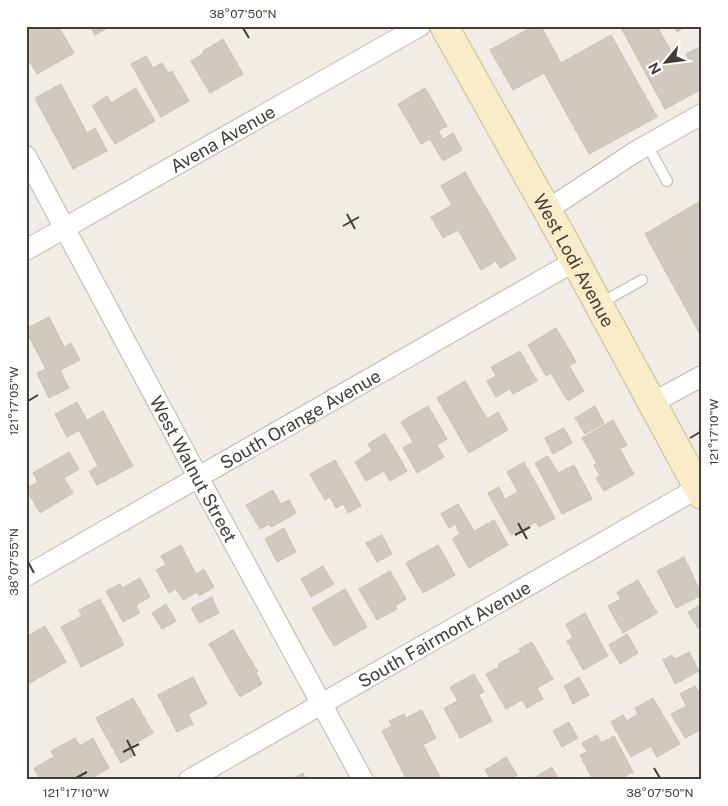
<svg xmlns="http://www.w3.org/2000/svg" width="728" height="806" viewBox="0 0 728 806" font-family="'Public Sans',sans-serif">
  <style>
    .building { fill: #d1c9bd; stroke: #cbc1b1 }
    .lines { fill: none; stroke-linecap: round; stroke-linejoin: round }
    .lane-casing { stroke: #beb8ad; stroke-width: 12 }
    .street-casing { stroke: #beb8ad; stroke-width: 22 }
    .secondary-casing { stroke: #ccbf9a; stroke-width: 30 }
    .lane { stroke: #fff; stroke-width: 10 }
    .street { stroke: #fff; stroke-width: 20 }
    .secondary { stroke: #f8ecc9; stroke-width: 28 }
    .ticks { fill: none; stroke: #433e36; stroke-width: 2 }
    .labels { text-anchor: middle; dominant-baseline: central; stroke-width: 4.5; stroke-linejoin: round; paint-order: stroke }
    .street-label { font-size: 18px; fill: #433e36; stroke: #fff }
    .neatline { fill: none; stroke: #433e36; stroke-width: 2 }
    .ticks-label { font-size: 12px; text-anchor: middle; fill: #433e36 }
  </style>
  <rect width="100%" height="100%" fill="#f1ede6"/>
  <path class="building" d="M30,26H58L74,53L37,74L26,56V28Z
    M90,26H111L95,35Z
    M534,26H541L561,63L611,35L657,117L589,154L544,73L513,90L490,50Z
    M620,26H657L678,64L688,58L686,54L702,46V89L665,109Z
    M674,26H686L677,32Z
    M223,39L243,74L210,93L191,61L204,53L203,51Z
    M146,56L153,68L162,63L168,73L172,71L189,101L161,117L131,64Z
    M61,84L87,133L95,128L107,151L73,169L35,98Z
    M136,88L155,121L115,144L92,106L107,96L111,103Z
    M425,88L447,126L438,131L443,139L453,133L462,150L443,161L430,139L421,144L398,104Z
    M465,172L516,259L500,268L496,261L481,270L458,230L443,238L431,217L452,205L441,186Z
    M702,200V338L645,234Z
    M49,317L64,347L71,343L80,360L60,370L69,388L49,398L37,373L46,369L26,331V329Z
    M556,328L576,362L569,366L584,391L568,401L551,373L546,376L528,345Z
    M520,351L537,381L513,394L510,389L496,397L487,381L496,376L491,367Z
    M465,381L487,419L498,412L508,430L469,453L437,398Z
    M77,402L87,420L103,411L133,466L97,485L89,471L98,466L79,430L67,437L55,414Z
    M428,406L447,439L437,445L444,457L417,473L403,448L413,442L401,422Z
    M595,406L604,423L585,434L575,418Z
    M613,420L627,445L620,449L634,474L604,491L596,478L600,476L594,465L597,463L582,438Z
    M564,428L572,443L553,454L545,438Z
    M385,433L407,471L390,481L384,471L366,481L355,462L372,451L368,444Z
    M69,452L79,469L64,478L73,493L40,513L26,489L38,482L33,473Z
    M548,456L558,473L574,465L592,499L562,514L535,463Z
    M335,460L361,506L348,513L343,504L336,508L330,497L325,500L310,474Z
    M524,462L555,518L539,527L536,522L511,535L488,493L499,487L505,499L518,492L507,472Z
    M273,490L281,504L289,500L296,513L271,527L269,524L260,529L246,505Z
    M458,504L474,531L494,520L508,545L469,568L452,539L460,534L455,524L449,528L441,514Z
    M284,528L296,552L277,562L265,539Z
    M382,535L392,554L377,562L366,543Z
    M181,545L196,574L204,569L214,587L199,596L197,592L183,600L176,589L169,593L156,570L166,565L161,556Z
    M438,545L455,575L423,593L406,563Z
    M684,557L702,595L676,608L657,571Z
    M323,566L334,584L311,597L301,579Z
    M390,571L406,599L395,606L397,609L377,620L359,589Z
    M140,578L150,597L136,605L140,613L123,622L106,591L120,584L122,588Z
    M638,580L657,613L623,633L608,606L621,599L617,592Z
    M345,589L367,627L334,646L312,608Z
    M212,597L219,613L199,623L191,608Z
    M100,599L124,645L81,667L61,627L82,616L79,610Z
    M166,604L176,621L162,629L152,613Z
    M702,604V625L698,628L688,612Z
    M585,613L608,656L583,670L567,641L573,638L566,624Z
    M45,626L66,662L30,683L26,676V637Z
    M233,630L258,672L256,673L262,684L240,697L209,644Z
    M627,634L638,653L620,664L609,645Z
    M532,642L553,679L537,688L543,699L527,708L522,700L506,709L486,674L499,667L498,664L521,652L519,649Z
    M689,652L699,671L675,684L663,660L672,655L675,659Z
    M474,674L484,692L479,695L492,721L460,738L444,708L458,701L450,687Z
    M193,677L207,704L188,714L193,724L177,732L158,695Z
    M579,677L589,695L573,704L564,686Z
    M695,686L702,697V729L685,738L671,714L687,706L680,694Z
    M133,698L153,733L128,747L133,756L121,763L96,718Z
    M653,698L680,744L657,757L651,746L631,757L611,722L623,715L627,721L638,714L635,708Z
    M422,710L436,738L423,745L440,777L434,780H407L382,731L392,726L389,721L404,714L406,718Z
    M569,722L578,738L562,747L553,731Z
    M597,735L601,743L614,736L633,772L618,780H593L580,755L587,752L582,743Z
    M75,738L80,746L93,738L109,768L88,780H40L34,768L54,757L51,751Z
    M506,757L517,775L508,780H491L485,770Z
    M552,767L559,780H533L532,779Z
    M303,773L306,780H291Z"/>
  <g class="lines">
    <g class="lane-casing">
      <path id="lane" d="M647,145L667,181
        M599,304L642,280"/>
    </g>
    <g class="street-casing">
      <g id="street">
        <path id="s1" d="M26,156L198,477L363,780"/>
        <path d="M547,210L635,152L702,114"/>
        <path id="s2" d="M26,250L420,26"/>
        <path d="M652,403L702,376"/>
        <path id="s3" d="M26,576L575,261"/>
        <path id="s4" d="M189,780L698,488"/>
      </g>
    </g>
    <g class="secondary-casing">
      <g id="secondary">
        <path id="s5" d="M444,26L561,235L702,495"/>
      </g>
    </g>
    <use href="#lane" class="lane"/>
    <use href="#street" class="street"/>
    <use href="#secondary" class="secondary"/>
  </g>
  <path class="ticks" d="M243,28L249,38M347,214L355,229M343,226L359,217M28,401L38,395M690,438L700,432M518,523L527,539M515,535L530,527M28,562L34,573M127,740L135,756M123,752L139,744M654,768L660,778M76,778L87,772"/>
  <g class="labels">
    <g class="street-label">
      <text stroke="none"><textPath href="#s2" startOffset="226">Avena Avenue</textPath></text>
      <text stroke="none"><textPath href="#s5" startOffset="268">West Lodi Avenue</textPath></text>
      <text stroke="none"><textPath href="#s3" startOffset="316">South Orange Avenue</textPath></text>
      <text stroke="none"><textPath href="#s1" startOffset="355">West Walnut Street</textPath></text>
      <text stroke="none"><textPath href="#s4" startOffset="294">South Fairmont Avenue</textPath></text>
    </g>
  </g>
  <rect width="728" height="806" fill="none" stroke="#ffffff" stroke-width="55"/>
  <g transform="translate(666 62) rotate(241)" stroke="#ffffff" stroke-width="4" paint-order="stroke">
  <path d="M0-4L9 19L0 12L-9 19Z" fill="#433e36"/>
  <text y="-8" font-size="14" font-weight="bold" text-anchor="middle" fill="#433e36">N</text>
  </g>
  <rect x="28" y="28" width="672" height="750" class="neatline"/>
  <g class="ticks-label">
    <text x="243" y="18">38°07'50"N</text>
    <text transform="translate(14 401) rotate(-90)" y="4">121°17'05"W</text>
    <text transform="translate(714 432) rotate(-90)" y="4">121°17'10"W</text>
    <text transform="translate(14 562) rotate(-90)" y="4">38°07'55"N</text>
    <text x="76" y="797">121°17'10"W</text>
    <text x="660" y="797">38°07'50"N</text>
  </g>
</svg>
